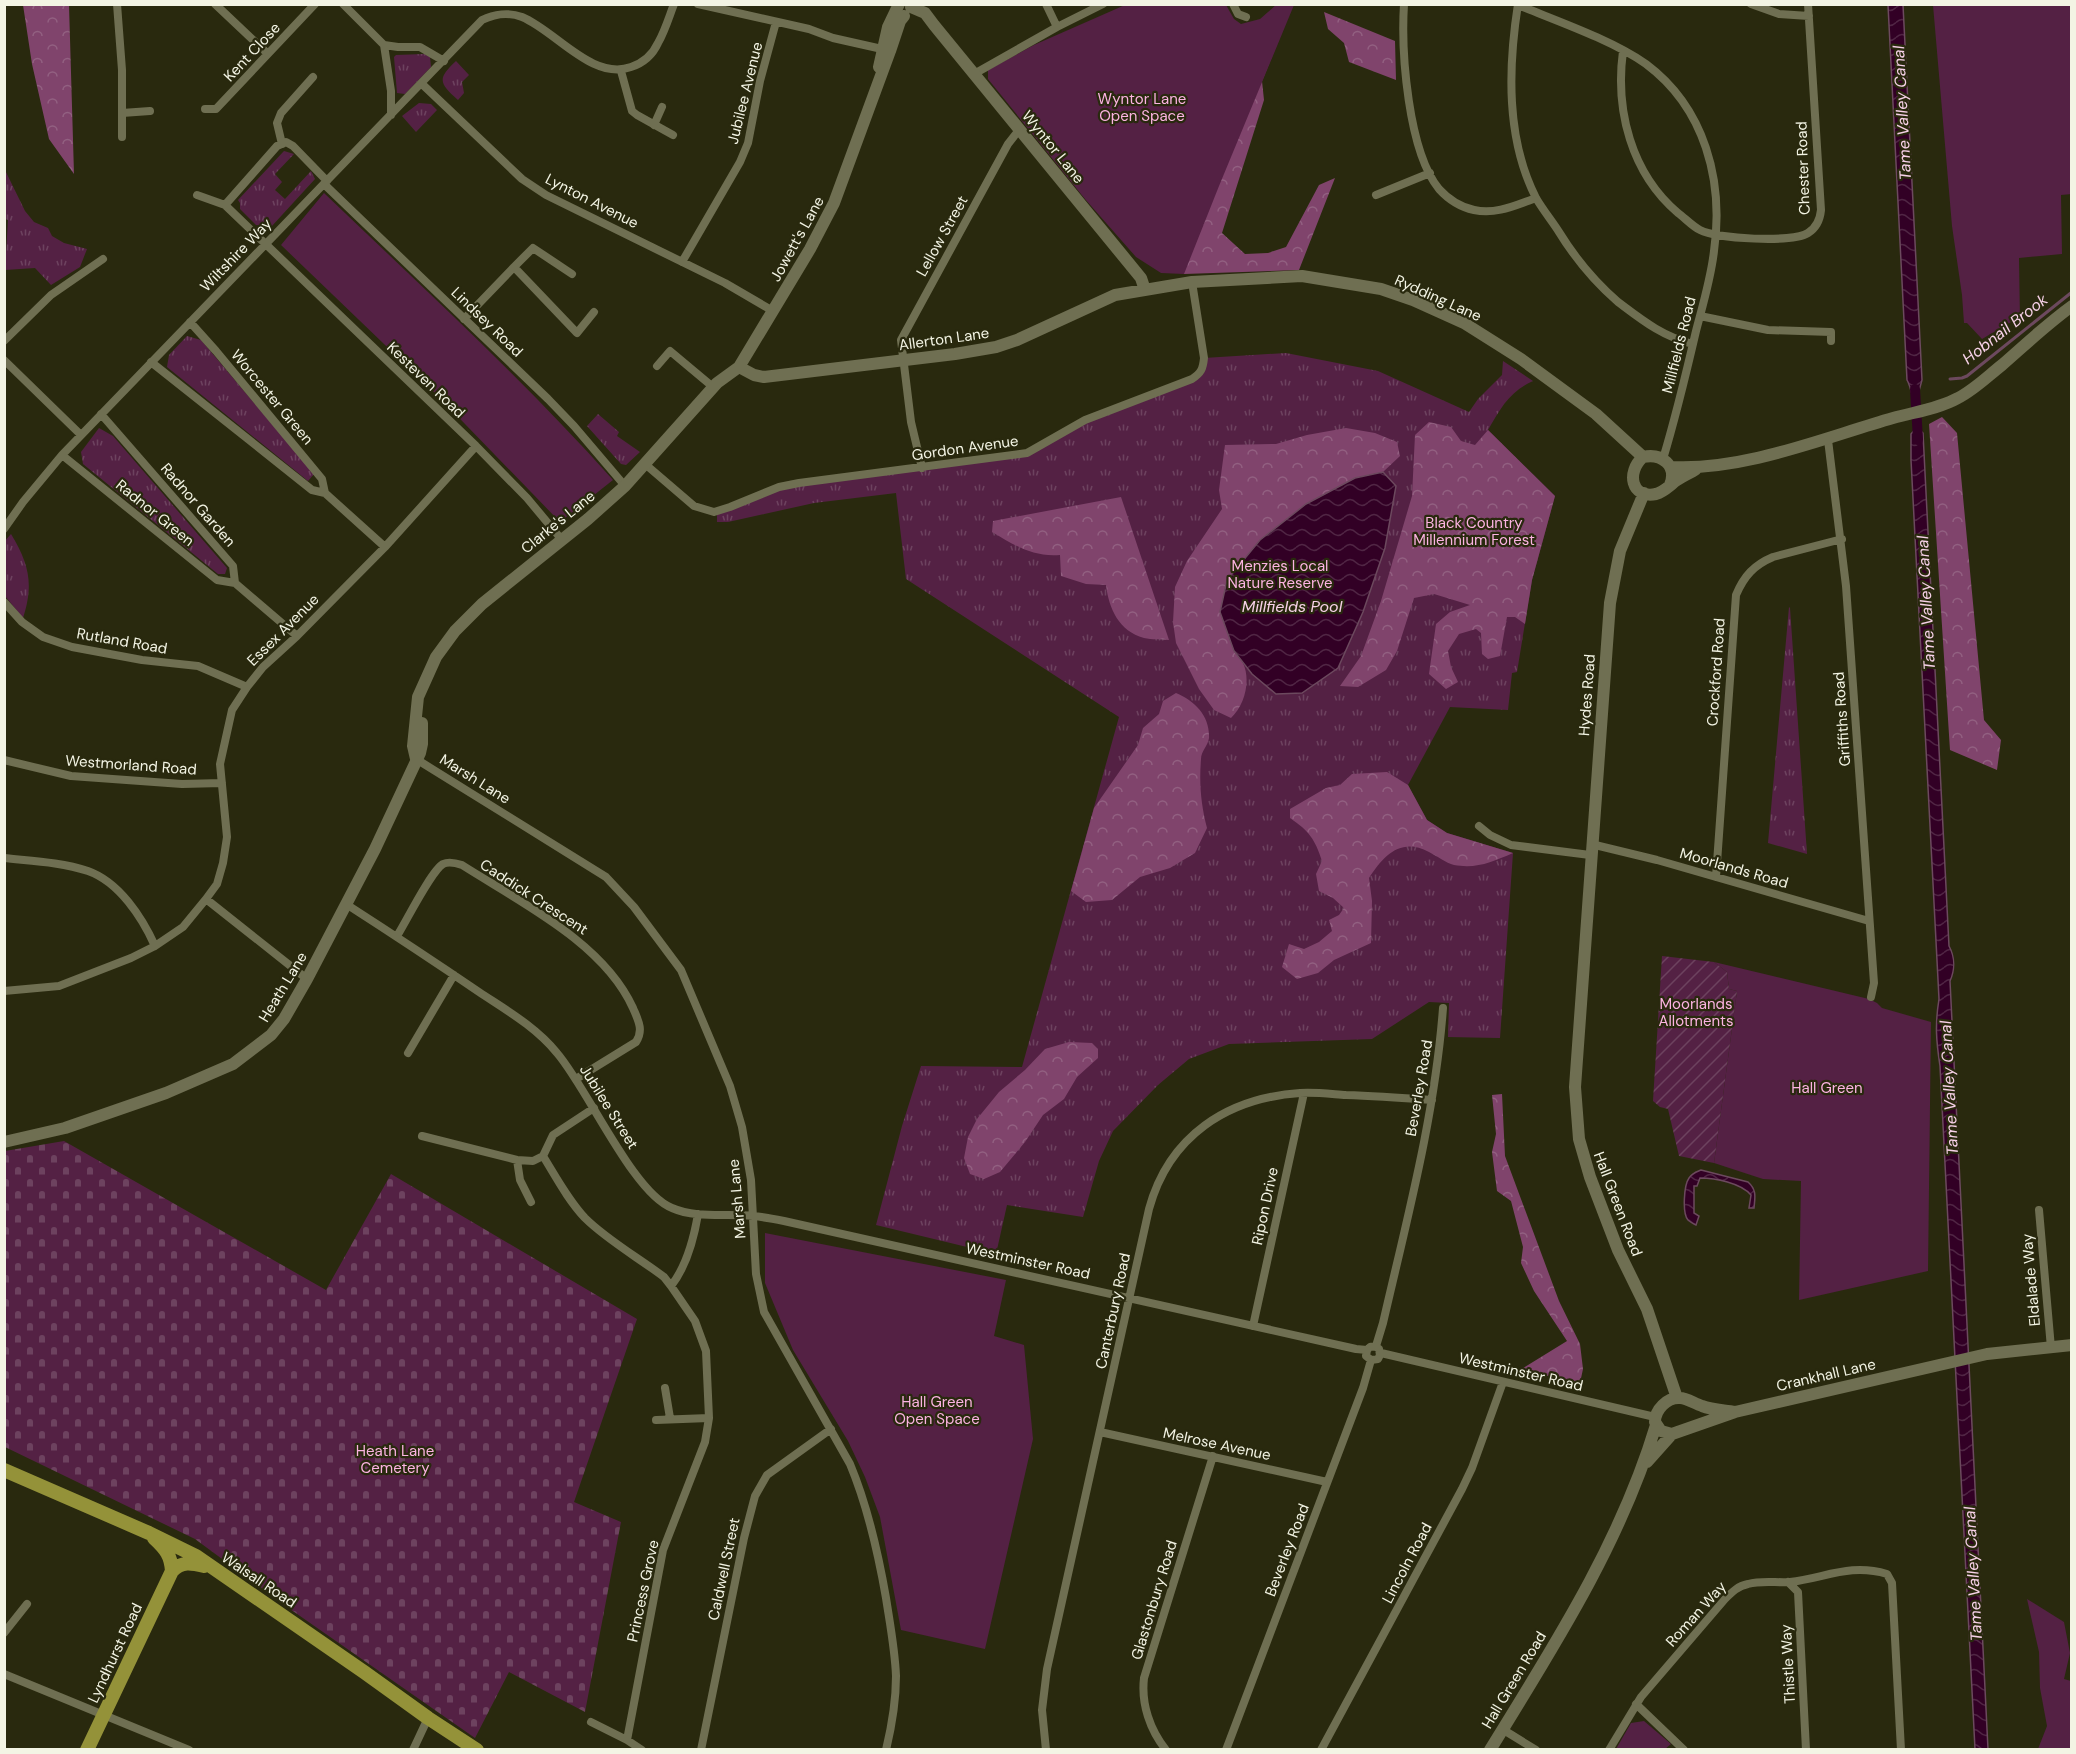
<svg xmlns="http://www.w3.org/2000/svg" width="2076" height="1754" viewBox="0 0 2076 1754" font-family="'DM Sans',sans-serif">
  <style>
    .grass { fill: url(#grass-tufts) }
    .forest { fill: url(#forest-crowns) }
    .cemetery { fill: url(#cemetery-stones) }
    .park { fill: #542144 }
    .garden { fill: url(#garden-furrows) }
    .water { fill: url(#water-waves); stroke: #6c495e; stroke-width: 1.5 }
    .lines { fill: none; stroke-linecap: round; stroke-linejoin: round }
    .stream { stroke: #6c495e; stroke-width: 3 }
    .canal { stroke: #320025; stroke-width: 10 }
    .street { stroke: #6f6f52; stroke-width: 8 }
    .secondary { stroke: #6f6f52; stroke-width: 12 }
    .primary { stroke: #949239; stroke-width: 14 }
    .labels { text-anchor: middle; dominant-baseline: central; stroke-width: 4.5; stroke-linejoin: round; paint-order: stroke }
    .street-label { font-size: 15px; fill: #f3f4e4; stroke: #29290e }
    .park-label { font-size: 15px; fill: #fcb3e2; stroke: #29290e }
    .water-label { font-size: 16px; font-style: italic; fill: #f7d1e8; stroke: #29290e }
  </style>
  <defs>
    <pattern id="grass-tufts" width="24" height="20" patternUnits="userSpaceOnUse" patternTransform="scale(1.5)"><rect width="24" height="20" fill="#542144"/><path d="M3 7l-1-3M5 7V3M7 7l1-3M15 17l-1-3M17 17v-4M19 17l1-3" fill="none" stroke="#6d425f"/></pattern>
    <pattern id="forest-crowns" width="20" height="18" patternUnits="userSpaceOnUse" patternTransform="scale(1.5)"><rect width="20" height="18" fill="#80446c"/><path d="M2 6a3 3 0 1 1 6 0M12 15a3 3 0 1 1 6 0" fill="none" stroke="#926081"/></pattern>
    <pattern id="cemetery-stones" width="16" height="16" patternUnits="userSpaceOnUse" patternTransform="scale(1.5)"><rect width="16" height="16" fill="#542144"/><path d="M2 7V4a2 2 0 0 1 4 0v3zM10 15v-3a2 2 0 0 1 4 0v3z" fill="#6d425f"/></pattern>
    <pattern id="garden-furrows" width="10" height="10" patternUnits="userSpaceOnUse" patternTransform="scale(1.5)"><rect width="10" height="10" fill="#542144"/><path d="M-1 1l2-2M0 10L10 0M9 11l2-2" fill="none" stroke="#6d425f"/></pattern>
    <pattern id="water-waves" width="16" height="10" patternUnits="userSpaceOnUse" patternTransform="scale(1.5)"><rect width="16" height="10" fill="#320025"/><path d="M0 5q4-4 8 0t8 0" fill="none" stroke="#502644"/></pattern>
  </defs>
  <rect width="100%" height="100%" fill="#29290e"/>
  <path class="grass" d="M424,54L430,57L431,67L405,94L397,93L394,57L396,55Z
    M456,61L469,75L462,82L464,93L458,100C439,83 437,79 456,61Z
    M419,103L431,104L437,110L416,132L402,116Z
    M284,151L294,154L275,174L282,182L275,190L285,199L311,171L315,179L271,227L256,225L240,209V203L238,200Z
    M4,168L25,211L34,222L48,228L52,236L64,243L87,249L80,267L51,285L35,268L5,270L8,220L5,219Z
    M187,336L201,340L314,474L308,481L167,367L169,355Z
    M1286,353L1378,371L1469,412L1478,399L1502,375L1503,361L1533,381C1509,392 1501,408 1488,430L1555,496L1532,580L1517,672L1512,673L1508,710L1450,707L1408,785L1427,820L1447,833L1513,853L1500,1038L1448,1037L1449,1003L1429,1002L1372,1039L1229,1044L1189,1059L1158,1085L1113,1131L1099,1161L1083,1217L1007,1205L996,1254L876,1225L902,1126L921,1066L1022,1067L1119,717L906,579L896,493L814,503L728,522H717V511L779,488L1027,453L1085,420L1192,379L1204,358Z
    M598,414L619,432L617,436L640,452L626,465L621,464L587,426Z
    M99,428L113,436L227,568L225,574H218L83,464L81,452Z
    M11,534C29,564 34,584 23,618L5,596L4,542Z
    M1789,607L1790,608L1807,854L1768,843Z"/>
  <path class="forest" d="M23,5H69L74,174L49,139L32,64Z
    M1293,5L1262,81L1264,100L1222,233L1245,254L1268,253L1286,247L1319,185L1335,178L1299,270L1184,274L1175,263Z
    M1324,12L1395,41L1396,80L1349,62L1344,43L1328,29Z
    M1942,417L1957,433L1984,720L2001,740L1997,770L1950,750L1929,424Z
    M1429,422L1451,427L1461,441L1475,445L1488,430L1555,496L1532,580L1525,624L1515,617H1507L1500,656L1488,659L1482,654L1481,633L1476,629L1459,634L1448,651L1451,667L1458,682L1446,689L1429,674L1436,624L1450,612L1470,605L1434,594L1414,598L1397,651L1386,670L1358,687L1340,686L1361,656L1381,601L1412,496L1415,435Z
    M1346,428L1375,433L1397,442L1400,456L1383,472L1355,478L1234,651C1237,654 1241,659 1243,663C1251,680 1245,705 1231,718L1214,710L1199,689L1176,643L1173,622L1175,587L1187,561L1222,509L1219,490L1225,445L1276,444L1307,435Z
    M1121,497L1169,640C1161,639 1152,640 1144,638C1119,631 1109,609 1106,585L1086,584L1061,576L1060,555C1032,557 1016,546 992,532L993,521Z
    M1176,693C1195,701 1210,716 1209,738C1208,746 1201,751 1201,759C1199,784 1201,805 1207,828L1195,853L1170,868L1140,877L1112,900L1086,902L1071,891L1094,808L1138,745L1143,728L1159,714L1163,701Z
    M1387,772L1408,785L1427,820L1447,833L1513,853C1492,862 1477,869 1454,865C1446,863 1437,856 1429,852C1401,837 1384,855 1369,878L1372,901L1371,943L1334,960L1318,973L1297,979L1282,967L1289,944L1304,949L1319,942L1332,931L1329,920L1339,915L1344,908L1333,898L1319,891L1316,874L1322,861C1315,839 1309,831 1290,818V809L1326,788L1340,785L1352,774Z
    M1069,1042L1092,1043L1098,1049V1058L1077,1077L1064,1099L1043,1115L1025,1142L1000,1172L984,1179L970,1174L964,1158L968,1137L977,1119L999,1092L1025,1070L1045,1049Z
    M1502,1094L1505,1156L1559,1301L1580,1344L1583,1369L1580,1383L1520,1370L1567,1341L1534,1291L1521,1263L1523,1247L1511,1201L1497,1191L1492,1152L1496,1134L1492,1095Z"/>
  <path class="cemetery" d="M64,1141L326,1290L391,1174L637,1319L574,1502L621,1522L585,1712L509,1672L475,1738L290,1609L195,1539L5,1447V1151Z"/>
  <path class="park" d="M1125,5H1226L1234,19L1241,24L1260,19L1276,5H1294L1219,186L1184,274L1161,273L1136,257L1085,199L988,79V70L1034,45Z
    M1933,5H2071L2072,194L2061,195L2062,254L2019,258L2020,321H2013L1982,339L1967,323H1964L1962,295L1952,226Z
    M324,193C422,287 523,379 613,480L560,522L435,393L281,245Z
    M1714,962L1869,999L1877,1003L1882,1008L1931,1022L1928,1271L1799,1300L1801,1181L1763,1179L1714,1163L1737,991L1729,989L1727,972Z
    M765,1233L1006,1280L994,1336L1024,1345L1033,1439L985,1649L901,1630L880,1517L865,1477L848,1441L793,1350L765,1283Z
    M2027,1599L2064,1622L2070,1653L2064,1679L2071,1681V1749H2038L2047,1726L2040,1688L2039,1652Z
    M1644,1721L1671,1744L1665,1749H1616L1631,1723Z"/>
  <path class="garden" d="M1662,956L1714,962L1727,972L1729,989L1737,991L1714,1163L1679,1156L1668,1109L1660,1107L1653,1101Z"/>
  <path class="water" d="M1888,5H1903L1922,380L1916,402C1911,396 1911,387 1907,380Z
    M1917,427L1923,433L1949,946C1955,957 1955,970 1950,981L1988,1749H1975L1940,1066C1936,1040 1935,1024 1939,999L1911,460V434Z
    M1383,472L1396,486L1385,548L1363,612L1338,668L1302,693L1276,694L1252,674L1234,651L1220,612L1227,580L1260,540L1306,504L1355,478Z
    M1701,1170L1748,1182C1757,1190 1755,1197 1754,1208H1749L1751,1195C1741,1183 1715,1178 1700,1178L1697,1186H1694V1213L1699,1216L1696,1225C1694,1224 1690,1222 1688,1220C1682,1213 1684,1185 1689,1178C1692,1173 1696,1172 1701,1170Z"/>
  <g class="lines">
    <path class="stream" d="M1950,379L1962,378L1967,376L2072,292"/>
    <path class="canal" d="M1915,389L1918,440"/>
    <path class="street" d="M117,4L122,70V137
      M215,4L267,53
      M343,4L384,45L398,47H420L444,61
      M698,4L809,29L833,38L882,49
      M1046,4L1057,27
      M1233,4L1238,14L1246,17
      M1404,4C1401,52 1408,151 1439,189C1448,199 1460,207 1474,210C1496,215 1516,205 1536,198
      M1518,4C1508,68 1506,139 1536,198C1543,210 1552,221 1559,232C1575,258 1595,282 1618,302C1642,320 1663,337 1693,344
      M1751,4L1779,14L1809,16
      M1518,5C1557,21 1612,40 1646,64C1705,108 1724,181 1714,251C1711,278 1703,304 1696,331C1686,374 1676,416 1663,459
      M384,45L391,91V115
      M1623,51C1615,110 1631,173 1678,213C1685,218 1692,226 1700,230C1717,239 1792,243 1808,233C1816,228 1820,220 1821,210L1808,4
      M621,71L632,111L637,115L673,135
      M974,74L1057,27L1103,4
      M422,84L522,179L546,195L725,283L773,311
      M205,109H216L315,4
      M122,113L150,111
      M654,125L662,107
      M282,144L277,123L281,113L313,77
      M324,184L548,399L574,426L625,486
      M197,195L225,205L476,446L527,498L562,540
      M1376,195L1430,173
      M225,205L277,146L286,142L293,146L327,181
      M682,262L740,162L748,143L760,81L776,22
      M514,267L533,248L572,274
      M1700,316L1768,330L1831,332V341
      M464,319L514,267L577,333L594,312
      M190,322L216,351L322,479L325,493
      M4,341L51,295L103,259
      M4,360L81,435
      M151,362L312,490L325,493L385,547
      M657,366L670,351L713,387
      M101,414L233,566L235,583L297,636
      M1828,440L1846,586L1874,983L1871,997
      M62,455L217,580L235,583
      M645,464L694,506L714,512L730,507L779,487L799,483L1027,453L1085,420L1192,379C1201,373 1203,369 1204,358L1192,282
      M922,468L911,422L901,340L1008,144L1019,130
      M4,529L23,502L62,455L482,20C494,14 509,12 522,17C556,31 592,81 631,67C643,63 653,54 658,43C665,31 669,17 674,4
      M4,602L22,622L43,637L72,647L142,660L198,666L247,687
      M416,759L606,877L634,907L681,970L730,1086L742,1127L751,1180L756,1274L764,1312L850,1464C868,1507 878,1552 886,1598C890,1624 895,1650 896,1676C896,1701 892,1725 886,1750
      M4,760L71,776L182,784L222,783
      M1479,826L1490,835L1511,845L1590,855
      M1591,844L1657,860L1869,921
      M4,858C32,861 61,862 88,871C119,882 142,917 155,946
      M1716,877L1736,595C1744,576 1754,565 1773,557L1842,539
      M206,899L307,979
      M346,904C391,933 435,962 479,992C506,1010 536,1027 557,1053C588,1089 633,1193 672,1208C697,1219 727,1213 753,1216C764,1217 774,1219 784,1221L1356,1349L1367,1350L1370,1347L1375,1346L1379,1349L1380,1355L1378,1359L1371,1360L1366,1356L1367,1350
      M397,936C406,922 431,871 443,864C449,861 456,863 462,865C520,902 604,943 633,1008C638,1020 644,1030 636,1042L576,1079
      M4,991L59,986L131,958L155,946L183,927L206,899L217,884L223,863L227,837L220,764L232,710L247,687L263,667L297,636L385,547L476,446
      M408,1053L454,975
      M594,1108L553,1135L543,1156C556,1177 568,1200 585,1218C607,1240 639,1258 664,1277L671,1286C686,1267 694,1238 698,1214
      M422,1136L517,1160L533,1161L543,1156
      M517,1160L520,1180L531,1202
      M2039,1210L2051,1348
      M1253,1326L1304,1093
      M1376,1346L1383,1323C1407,1219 1435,1115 1443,1008
      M1381,1353L1655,1417
      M665,1388L670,1418
      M656,1420L709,1418
      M1100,1432L1327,1482
      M1788,1582L1798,1592L1806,1750
      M4,1633L27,1604
      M4,1674L189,1750
      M1636,1704L1684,1750
      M591,1722L627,1740
      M1502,1729L1536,1750
      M413,1750L428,1718
      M642,1750L627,1740L663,1550L705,1442L709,1418L706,1351L695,1321L671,1286
      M701,1750L744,1538L755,1496L767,1475L831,1429
      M1046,1750L1042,1710L1047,1669L1149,1209C1169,1136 1227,1098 1300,1093C1315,1092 1331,1094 1346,1095C1375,1096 1404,1098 1432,1100
      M1166,1750C1150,1730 1141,1704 1144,1678L1213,1456
      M1226,1750L1363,1388L1371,1360
      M1321,1750L1462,1489L1472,1468L1503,1382
      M1609,1750L1641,1697L1725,1599C1732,1592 1738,1586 1748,1584C1762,1580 1776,1583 1790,1582C1825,1578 1850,1563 1887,1574L1892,1583L1901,1750"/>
    <path class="secondary" d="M911,7L925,13L934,25L1141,278L1145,290
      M879,67L888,27L899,4
      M739,367L754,375L764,377L955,354L996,347L1017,340L1115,295L1192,282L1302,276L1381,289L1413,300L1464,323L1521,359L1596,414L1643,457
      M1671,467C1744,471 1823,438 1893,418C1914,412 1938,409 1958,398C1974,390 1988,376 2002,365C2025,345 2047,324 2072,306
      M1670,485C1678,465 1661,453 1643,457C1626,472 1631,499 1656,494C1663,492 1667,488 1672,484C1678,478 1689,474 1696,469
      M1644,493L1620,551L1610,603L1575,1087L1579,1139L1590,1177L1618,1250L1647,1309L1677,1398
      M416,759L413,746L418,697L436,657L455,631L482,604L588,519L625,486L717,383L739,367L810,249L834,203L890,51L900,21L904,16
      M4,1142L65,1128L166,1093L233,1064L271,1035L284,1019L307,979L375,849L420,753L422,744V723
      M1735,1412C1724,1410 1713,1410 1702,1406C1695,1404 1687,1398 1680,1398C1667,1397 1655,1410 1655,1422L1661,1431L1672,1434L1735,1412L1987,1354L2072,1345
      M1647,1462L1672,1434
      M1490,1750C1554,1646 1621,1542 1656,1425"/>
    <path class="primary" d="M4,1470L149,1533L196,1556L364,1672L428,1718L477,1750
      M154,1538C166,1549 171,1556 172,1571
      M87,1750L172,1571C182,1561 191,1563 204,1566"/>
  </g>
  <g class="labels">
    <g class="street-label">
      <text transform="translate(252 52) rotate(-47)">Kent Close</text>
      <text transform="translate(745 93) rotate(-76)">Jubilee Avenue</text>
      <text transform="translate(1053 147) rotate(51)">Wyntor Lane</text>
      <text transform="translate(1803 168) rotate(-92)">Chester Road</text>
      <text transform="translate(592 201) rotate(27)">Lynton Avenue</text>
      <text transform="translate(942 236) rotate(-61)">Lellow Street</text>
      <text transform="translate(797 239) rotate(-61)">Jowett's Lane</text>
      <text transform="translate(236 255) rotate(-46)">Wiltshire Way</text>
      <text transform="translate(1438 298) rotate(24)">Rydding Lane</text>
      <text transform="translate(487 322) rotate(44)">Lindsey Road</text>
      <text transform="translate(944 339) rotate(-8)">Allerton Lane</text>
      <text transform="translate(1679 345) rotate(-76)">Millfields Road</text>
      <text transform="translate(426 380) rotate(44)">Kesteven Road</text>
      <text transform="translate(272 397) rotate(50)">Worcester Green</text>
      <text transform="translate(965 448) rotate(-8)">Gordon Avenue</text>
      <text transform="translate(198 505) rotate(49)">Radnor Garden</text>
      <text transform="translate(155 513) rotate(39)">Radnor Green</text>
      <text transform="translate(558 522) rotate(-39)">Clarke's Lane</text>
      <text transform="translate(283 630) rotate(-45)">Essex Avenue</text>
      <text transform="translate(122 641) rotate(10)">Rutland Road</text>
      <text transform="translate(1716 672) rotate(-86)">Crockford Road</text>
      <text transform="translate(1587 695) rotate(-86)">Hydes Road</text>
      <text transform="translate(1842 719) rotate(-94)">Griffiths Road</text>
      <text transform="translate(131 765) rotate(4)">Westmorland Road</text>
      <text transform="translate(475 779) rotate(32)">Marsh Lane</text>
      <text transform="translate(1734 868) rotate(16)">Moorlands Road</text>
      <text transform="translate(534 897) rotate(33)">Caddick Crescent</text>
      <text transform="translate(283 987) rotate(-59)">Heath Lane</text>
      <text transform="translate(1419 1088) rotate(-80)">Beverley Road</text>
      <text transform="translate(609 1107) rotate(58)">Jubilee Street</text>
      <text transform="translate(737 1199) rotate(-95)">Marsh Lane</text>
      <text transform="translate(1618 1204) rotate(69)">Hall Green Road</text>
      <text transform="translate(1265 1206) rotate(-78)">Ripon Drive</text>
      <text transform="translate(1028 1261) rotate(12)">Westminster Road</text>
      <text transform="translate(2031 1280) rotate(-95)">Eldalade Way</text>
      <text transform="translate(1113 1311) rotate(-78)">Canterbury Road</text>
      <text transform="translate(1521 1372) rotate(13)">Westminster Road</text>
      <text transform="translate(1826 1375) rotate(-13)">Crankhall Lane</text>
      <text transform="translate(1217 1444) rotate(12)">Melrose Avenue</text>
      <text transform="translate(1287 1550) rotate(-69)">Beverley Road</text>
      <text transform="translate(1407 1563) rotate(-62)">Lincoln Road</text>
      <text transform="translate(724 1569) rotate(-78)">Caldwell Street</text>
      <text transform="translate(259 1580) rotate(34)">Walsall Road</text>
      <text transform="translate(643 1591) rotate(-78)">Princess Grove</text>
      <text transform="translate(1154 1600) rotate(-73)">Glastonbury Road</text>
      <text transform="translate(1696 1614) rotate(-48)">Roman Way</text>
      <text transform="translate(115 1653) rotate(-65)">Lyndhurst Road</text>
      <text transform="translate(1788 1664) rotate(-93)">Thistle Way</text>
      <text transform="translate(1514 1680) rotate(-59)">Hall Green Road</text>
    </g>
    <g class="park-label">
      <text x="1142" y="99">Wyntor Lane<tspan x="1142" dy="17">Open Space</tspan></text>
      <text x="1474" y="523">Black Country<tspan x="1474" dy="17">Millennium Forest</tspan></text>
      <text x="1280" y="566">Menzies Local<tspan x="1280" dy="17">Nature Reserve</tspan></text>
      <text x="1696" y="1004">Moorlands<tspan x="1696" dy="17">Allotments</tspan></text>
      <text x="1827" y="1088">Hall Green</text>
      <text x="937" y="1402">Hall Green<tspan x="937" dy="17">Open Space</tspan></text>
      <text x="395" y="1451">Heath Lane<tspan x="395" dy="17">Cemetery</tspan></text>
    </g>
    <g class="water-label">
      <text transform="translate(1902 113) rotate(-93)">Tame Valley Canal</text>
      <text transform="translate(2005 329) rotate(-38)">Hobnail Brook</text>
      <text transform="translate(1926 603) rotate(-93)">Tame Valley Canal</text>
      <text x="1292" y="606">Millfields Pool</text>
      <text transform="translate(1949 1088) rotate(-93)">Tame Valley Canal</text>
      <text transform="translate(1973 1574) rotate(-93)">Tame Valley Canal</text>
    </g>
  </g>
  <rect width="2076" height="1754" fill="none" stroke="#f3f4e4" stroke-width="12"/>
</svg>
